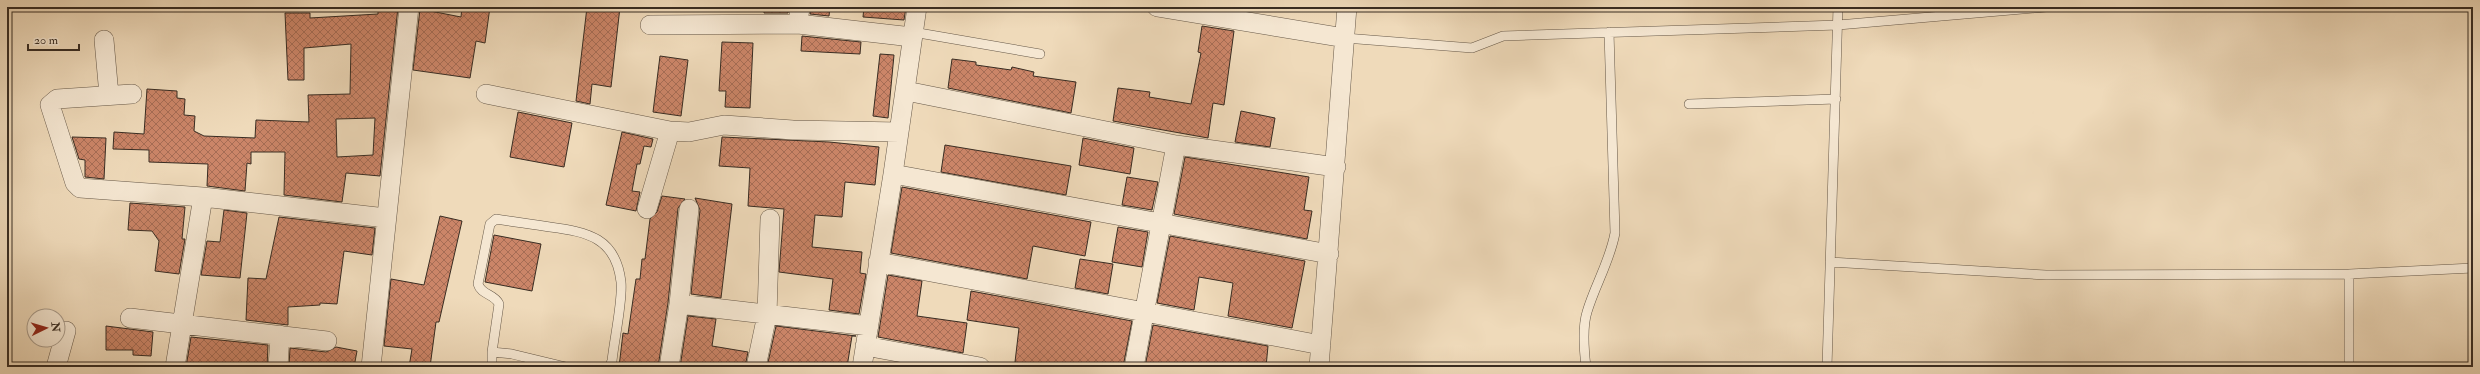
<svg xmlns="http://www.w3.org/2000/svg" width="2480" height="374" viewBox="0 0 2480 374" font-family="'IM FELL Double Pica',serif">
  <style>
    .building { fill: url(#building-cross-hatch); stroke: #382c22; fill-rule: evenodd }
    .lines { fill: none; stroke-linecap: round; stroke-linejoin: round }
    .lane-casing { stroke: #665848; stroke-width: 10 }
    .street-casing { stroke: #665848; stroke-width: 20 }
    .lane { stroke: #f5e7d2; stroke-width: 9 }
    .street { stroke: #f5e7d2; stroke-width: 19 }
  </style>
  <defs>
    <pattern id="building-cross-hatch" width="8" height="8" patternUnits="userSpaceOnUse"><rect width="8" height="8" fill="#cb8568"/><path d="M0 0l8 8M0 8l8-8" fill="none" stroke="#a66d55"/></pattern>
  </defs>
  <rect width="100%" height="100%" fill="#efdaba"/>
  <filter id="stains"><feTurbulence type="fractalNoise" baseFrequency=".005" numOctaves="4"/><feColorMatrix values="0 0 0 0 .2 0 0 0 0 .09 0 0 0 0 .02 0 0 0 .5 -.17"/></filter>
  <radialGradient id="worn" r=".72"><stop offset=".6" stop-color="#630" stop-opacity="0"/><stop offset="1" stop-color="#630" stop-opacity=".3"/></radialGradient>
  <path class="building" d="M378,7H398L380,176L346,173L342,202L284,195L285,152H251V164L247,163L245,191L207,186L208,164L149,162V150L113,149L114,132L144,134L147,89L177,91V98L185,99L184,115L195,116L194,131L204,136L255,138L256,120L309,122L308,95L350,94L351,44L304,48V80H288L285,13H310V18L378,14ZM375,118L373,155L337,157L336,119Z
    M462,7H490L485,43L476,41L470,78L413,70L420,9L461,17Z
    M587,7H620L611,87L592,84L590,104L576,101Z
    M764,7H789L788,13H764Z
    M811,7H830L829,16L810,14Z
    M864,7H906L904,20L863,17Z
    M1202,26L1234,31L1224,105L1213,103L1208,138L1113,121L1118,88L1150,92L1149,97L1191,104L1201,53L1198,52Z
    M802,36L861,42L860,54L801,51Z
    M722,42L753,43L750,108L725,107L726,91H719Z
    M880,54L894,55L888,118L873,116Z
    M660,56L688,60L681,116L653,112Z
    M952,59L976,62V65L1011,70L1012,67L1034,72L1033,76L1076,82L1071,113L948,88Z
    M1241,111L1275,118L1270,147L1235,142Z
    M518,112L572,123L564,167L510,157Z
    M622,132L653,139L651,147L644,146L640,164H637L632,191L640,192L636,211L606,205Z
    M72,137L106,138L104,179L85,177V160L79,159Z
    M722,137L829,142L879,147L875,185L845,182L842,217L815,215L812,247L862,252L860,273L866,274L859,314L829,310L833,279L779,272L784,209L748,206L750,168L719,166Z
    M1083,138L1134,148L1130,174L1079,165Z
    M945,145L1071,166L1066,195L941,172Z
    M1185,157L1309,177L1304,210L1312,211L1307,239L1174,214Z
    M1127,177L1158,182L1152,210L1122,205Z
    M902,187L1091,222L1085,256L1033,246L1027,279L891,253Z
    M662,196L685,199L678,208L668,303L658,367H619L623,333L628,334L636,279H640L642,259H645L650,219L657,212Z
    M695,198L732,204L721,298L691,294L700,210Z
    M130,203L185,207L182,239H185L179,274L155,271L159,241L152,231L128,230Z
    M224,210L247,213L240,278L201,275L207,241L220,242Z
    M440,216L462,221L439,322H436L430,367H409L412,349L384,346L391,279L424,285Z
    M279,217L375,228L372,255L344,251L337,304L320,303V305L288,307V325L246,320L248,278L266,279Z
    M1118,227L1148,232L1142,267L1112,262Z
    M494,235L541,244L532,291L485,282Z
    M1170,236L1305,261L1292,328L1228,316L1233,283L1199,277L1194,310L1157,303Z
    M1080,259L1113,264L1108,294L1075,288Z
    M888,275L922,281L917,316L967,323L963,353L878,337Z
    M971,291L1132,321L1123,367H1038L1015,362L1019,328L967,320Z
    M688,316L716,319L712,346L748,352L745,367H680Z
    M1153,325L1268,346L1266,367H1145Z
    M106,326L153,332L151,356L133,355V350H106Z
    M776,326L856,336H852L847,367H767Z
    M191,337L268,345L267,367L221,365V367H186Z
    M336,347L357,351L354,367L289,366L290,348L326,352Z"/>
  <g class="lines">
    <g class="lane-casing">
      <path id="lane" d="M913,32L1040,54
        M1345,38L1472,48L1503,36L1838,25L2046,7
        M1689,104L1836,99
        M1830,262L2046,275L2349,274V367
        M2349,274L2473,268
        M492,352L499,304C495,294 481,295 478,284L490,224L496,219C514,222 532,224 550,227C588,232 616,238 621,282C623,301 614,340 612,361L609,367
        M492,367V352L512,354L566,367
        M1586,367C1584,350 1582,328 1587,312C1595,285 1610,261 1615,233L1609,32
        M1827,367L1838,7"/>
    </g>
    <g class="street-casing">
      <path id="street" d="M1157,7L1345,38
        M798,24L912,37
        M650,25L798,24L800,7
        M104,40L109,95
        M906,91L1176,145L1336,167
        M132,94L57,99L50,105L75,183L80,188L203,197L386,218
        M486,94L670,131L689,132L724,125L793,130L899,132
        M893,174L1329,254
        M647,209L670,131
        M878,262L1321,345
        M679,304L689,209
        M130,318L327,341
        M865,346L980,367
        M56,367L66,331
        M175,367L203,197
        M278,367L280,335
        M371,367L409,7
        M669,367L679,304L869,326
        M756,367L767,315L770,219
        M862,367L893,174L917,7
        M1134,367L1176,145
        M1319,367L1347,7"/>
    </g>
    <use href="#lane" class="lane"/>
    <use href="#street" class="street"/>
  </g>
  <rect width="2480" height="374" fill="none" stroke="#efdaba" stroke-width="24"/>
  <rect x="8" y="8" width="2464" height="358" fill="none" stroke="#382c22" stroke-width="2"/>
  <rect x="12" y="12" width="2456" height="350" fill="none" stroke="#382c22"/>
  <g transform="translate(46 328) rotate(85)"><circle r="19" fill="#f5e7d2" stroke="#a99c8c"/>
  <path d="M0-3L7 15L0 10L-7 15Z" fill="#8f2418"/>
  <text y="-6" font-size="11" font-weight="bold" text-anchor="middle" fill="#382c22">N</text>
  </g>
  <path d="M28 44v6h51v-6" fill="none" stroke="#382c22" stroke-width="2"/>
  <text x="34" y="44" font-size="12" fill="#382c22" stroke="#f5e7d2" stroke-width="3" paint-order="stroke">20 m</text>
  <rect width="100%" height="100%" filter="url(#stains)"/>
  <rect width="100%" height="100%" fill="url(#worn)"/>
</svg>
